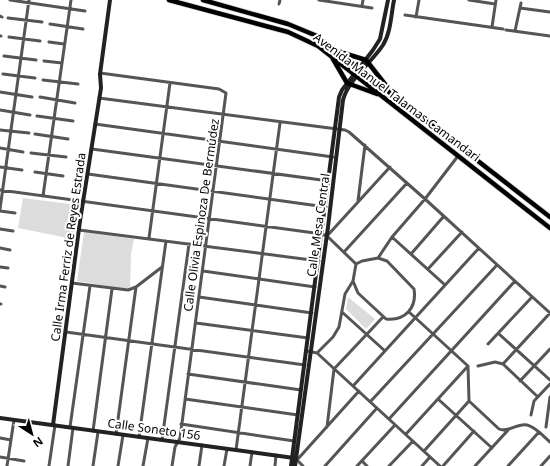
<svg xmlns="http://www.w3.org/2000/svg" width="550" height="466" viewBox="0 0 550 466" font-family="'Noto Sans',sans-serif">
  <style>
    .green { fill: #dcdcdc }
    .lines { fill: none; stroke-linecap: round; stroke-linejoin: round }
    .primary-casing { stroke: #dbdbdb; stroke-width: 6 }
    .street { stroke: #555; stroke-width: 3 }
    .secondary { stroke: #222; stroke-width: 4 }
    .primary { stroke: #000; stroke-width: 4.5 }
    .labels { text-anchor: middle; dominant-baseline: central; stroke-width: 4; stroke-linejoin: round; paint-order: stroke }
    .street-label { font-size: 12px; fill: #000; stroke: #fff }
  </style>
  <rect width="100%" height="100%" fill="#fff"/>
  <path class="green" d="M23,198L77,205L73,239L18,228Z
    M84,232L134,239L131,254L130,287L126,289L77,281Z
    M348,297L375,319L366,329L346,309Z"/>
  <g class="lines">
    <g class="primary-casing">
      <path id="primary" d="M169,0L288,32L318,46L550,228
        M203,0L288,24L317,36L550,217
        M340,52L366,60L388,88
        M333,59L347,83L377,94"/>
    </g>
    <path class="street" d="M10,0L85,11
      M319,0L372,8
      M469,0L495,4
      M279,4L280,0
      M362,6L363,0
      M520,8L550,12
      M405,15L503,29
      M0,16L2,17
      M416,17L419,0
      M8,18L42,22
      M50,24L83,29
      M492,27L496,0
      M506,30L550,36
      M515,31L521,3
      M0,36H1
      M9,37L40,41
      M49,42L64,44
      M4,56L36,60
      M44,61L62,63
      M100,73L219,89L226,93L180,438L175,447L172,466
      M3,74L35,78
      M43,80L78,84
      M0,92L32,97
      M40,97L75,103
      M99,98L345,130L349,132L425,199L550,313L503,364
      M0,110L30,115
      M37,116L73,121
      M95,124L333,157
      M0,130L29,133
      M35,134L68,139
      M0,148L23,152
      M92,149L329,181
      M31,153L66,157
      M0,167L22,170
      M35,172L63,176
      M88,174L326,207
      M0,190L322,234L327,236L356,264
      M43,196L71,0
      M358,201L365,145
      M0,209L29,0
      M0,211L15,213
      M0,229L13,231
      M79,230L319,261
      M327,236L390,167
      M392,237L445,285
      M149,238L170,83
      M0,248L10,250
      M344,252L407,183
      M411,254L444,216
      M356,264L362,261L378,258L392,237L425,199L458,156
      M0,267L8,268
      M428,269L462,232
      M203,271L315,287
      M353,281L358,293L386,319C406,321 417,307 414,289L387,261L378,258
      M72,283L128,290L136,287L162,267
      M0,286L5,287
      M199,297L312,313
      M0,304H1
      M342,312L385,351
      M409,312L468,366L469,401L499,429C508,433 517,423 527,425C536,427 543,436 550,442
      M196,323L308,338
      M66,332L305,365
      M499,334L550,380
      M488,344L532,297
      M307,351L317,353L440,466
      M317,353L333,337L339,327L345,294L353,281L356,264
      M478,366L495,362L503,364L538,397
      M188,374L301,390
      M520,381L550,349
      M353,386L479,248
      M185,399L298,415
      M438,399L492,448
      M370,402L497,265
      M531,415L534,401L550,384
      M389,419L515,281
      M181,424L294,441
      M70,427L90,286
      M327,427L334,369L383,317
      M546,427L550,397
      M93,431L112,289
      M116,434L136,287
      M406,434L468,366
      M139,437L166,241
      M0,438L11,440
      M162,440L189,244
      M236,450L280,123
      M424,451L469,401
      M0,457L24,461
      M296,459L303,466
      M297,460L359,391
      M362,461L367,466
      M7,466L14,420
      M49,466L55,425
      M68,466L73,428
      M93,466L98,432
      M118,466L123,435
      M143,466L148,438
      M199,466L202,445
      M224,466L227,449
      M250,466L252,452
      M275,466L276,455
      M325,466L377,408
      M357,466L395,425
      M389,466L413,441
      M422,466L430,457
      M443,466L474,431
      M475,466L509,429
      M508,466L539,432
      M541,466L550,456"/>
    <path class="secondary" d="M0,418L294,458
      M53,425L80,221L101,88L100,74L110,0
      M291,466L339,97L342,90L373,50L380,39L388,0
      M295,466L328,227L343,100C348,80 372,62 383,45C391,32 391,15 394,0"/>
    <use href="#primary" class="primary"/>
  </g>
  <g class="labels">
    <g class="street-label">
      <text transform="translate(397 97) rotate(37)">Avenida Manuel Talamas Camandari</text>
      <text transform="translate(201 215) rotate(-82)">Calle Olivia Espinoza De Bermúdez</text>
      <text transform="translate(318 225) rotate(-82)">Calle Mesa Central</text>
      <text transform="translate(68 247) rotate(-82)">Calle Irma Ferriz de Reyes Estrada</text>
      <text transform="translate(154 429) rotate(8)">Calle Soneto 156</text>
    </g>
  </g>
  <g transform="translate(32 434) rotate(144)" stroke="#ffffff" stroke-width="3" paint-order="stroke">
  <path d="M0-3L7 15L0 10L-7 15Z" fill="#000000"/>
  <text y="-6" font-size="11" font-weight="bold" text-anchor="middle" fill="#000000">N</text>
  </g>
</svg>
